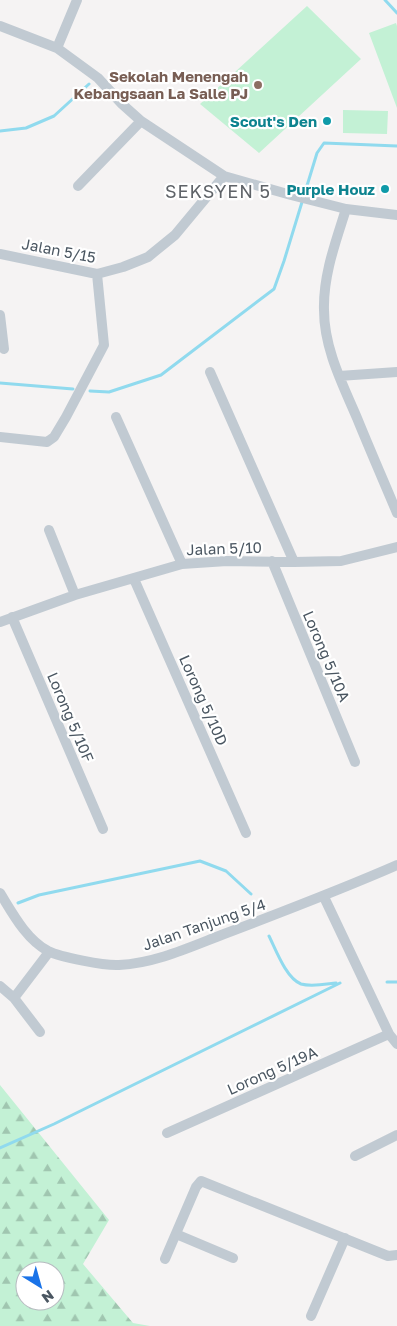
<svg xmlns="http://www.w3.org/2000/svg" width="397" height="1326" viewBox="0 0 397 1326" font-family="'Golos Text',sans-serif">
  <style>
    .forest { fill: url(#forest-firs); fill-rule: evenodd }
    .pitch { fill: #c3f1d5 }
    .lines { fill: none; stroke-linecap: round; stroke-linejoin: round }
    .stream { stroke: #90daee; stroke-width: 3 }
    .minor { stroke: #c1cad2; stroke-width: 10 }
    .education-dot { fill: #8d6e63; stroke: #fff; stroke-width: 2 }
    .culture-dot { fill: #0f9aa8; stroke: #fff; stroke-width: 2 }
    .labels { text-anchor: middle; dominant-baseline: central; stroke-width: 4.5; stroke-linejoin: round; paint-order: stroke }
    .education-label { font-size: 15px; font-weight: bold; fill: #785e54; stroke: #fff; text-anchor: end }
    .culture-label { font-size: 15px; font-weight: bold; fill: #0d838f; stroke: #fff; text-anchor: end }
    .street-label { font-size: 15px; fill: #4a5661; stroke: #fff }
    .quarter-label { font-size: 18px; letter-spacing: 1px; fill: #5f6368; stroke: #fff }
  </style>
  <defs>
    <pattern id="forest-firs" width="22" height="20" patternUnits="userSpaceOnUse" patternTransform="scale(1.25)"><rect width="22" height="20" fill="#c3f1d5"/><path d="M5 1l3.5 6h-7zM16 11l3.5 6h-7z" fill="#a0c6b0"/></pattern>
  </defs>
  <rect width="100%" height="100%" fill="#f5f3f3"/>
  <path class="forest" d="M0,1085L109,1220L83,1264L133,1323L150,1326H0ZM25,1271H55V1301H25Z"/>
  <path class="pitch" d="M307,6L361,59L259,153L200,104Z
    M396,23L397,26V108L369,33Z
    M343,110L388,111L387,134L343,133Z"/>
  <g class="lines">
    <path class="stream" d="M385,0L397,13
      M0,131L26,128L54,116L89,84
      M0,383L73,389
      M90,391L109,392L161,375L274,289L284,261L317,153L324,143L397,146
      M18,903L39,895L200,861L226,871L251,894
      M269,936C276,950 286,978 301,984C312,987 326,984 336,983
      M387,982H397
      M0,1148L54,1124L340,983"/>
    <path class="minor" d="M0,26L57,48L98,78L122,104L141,121L224,176L291,195L346,209L397,215
      M57,48L77,0
      M78,186L141,121
      M346,209C336,241 323,275 324,310C324,348 342,383 357,418C370,450 384,482 397,513
      M0,254L97,274L123,267L148,257L175,235L224,176
      M0,315L4,349
      M210,372L294,562
      M339,376L397,372
      M116,417L182,564
      M0,437L47,442L54,437L66,417L104,345L97,274
      M49,530L75,595
      M272,561L355,762
      M134,579L246,833
      M12,617L103,829
      M0,622L75,595L182,564L227,561L294,562L341,561L397,547
      M0,893C13,914 26,939 48,951C60,957 105,966 119,965C156,963 190,947 224,934C282,912 340,890 397,865
      M324,897L389,1034L397,1044
      M0,986L14,998L40,1032
      M14,998L49,952
      M167,1133L389,1034
      M355,1156L397,1135
      M176,1234L233,1258
      M165,1259L196,1187L201,1181L388,1256L397,1255
      M311,1316L345,1238"/>
  </g>
  <circle class="education-dot" cx="258" cy="85" r="5"/>
  <g class="culture-dot">
    <circle cx="327" cy="121" r="5"/>
    <circle cx="385" cy="189" r="5"/>
  </g>
  <g class="labels">
    <g class="education-label">
      <text x="248" y="76">Sekolah Menengah<tspan x="248" dy="17">Kebangsaan La Salle PJ</tspan></text>
    </g>
    <g class="culture-label">
      <text x="317" y="121">Scout's Den</text>
      <text x="375" y="189">Purple Houz</text>
    </g>
    <g class="street-label">
      <text transform="translate(59 250) rotate(11)">Jalan 5/15</text>
      <text transform="translate(224 548) rotate(-2)">Jalan 5/10</text>
      <text transform="translate(327 656) rotate(67)">Lorong 5/10A</text>
      <text transform="translate(204 700) rotate(66)">Lorong 5/10D</text>
      <text transform="translate(71 717) rotate(67)">Lorong 5/10F</text>
      <text transform="translate(204 924) rotate(-19)">Jalan Tanjung 5/4</text>
      <text transform="translate(272 1070) rotate(-24)">Lorong 5/19A</text>
    </g>
    <g class="quarter-label">
      <text x="218" y="191">SEKSYEN 5</text>
    </g>
  </g>
  <g transform="translate(40 1286) rotate(143)"><circle r="24" fill="#ffffff" stroke="#b7bbc0"/>
  <path d="M0-4L9 19L0 12L-9 19Z" fill="#1a73e8"/>
  <text y="-8" font-size="14" font-weight="bold" text-anchor="middle" fill="#4a5661">N</text>
  </g>
</svg>
